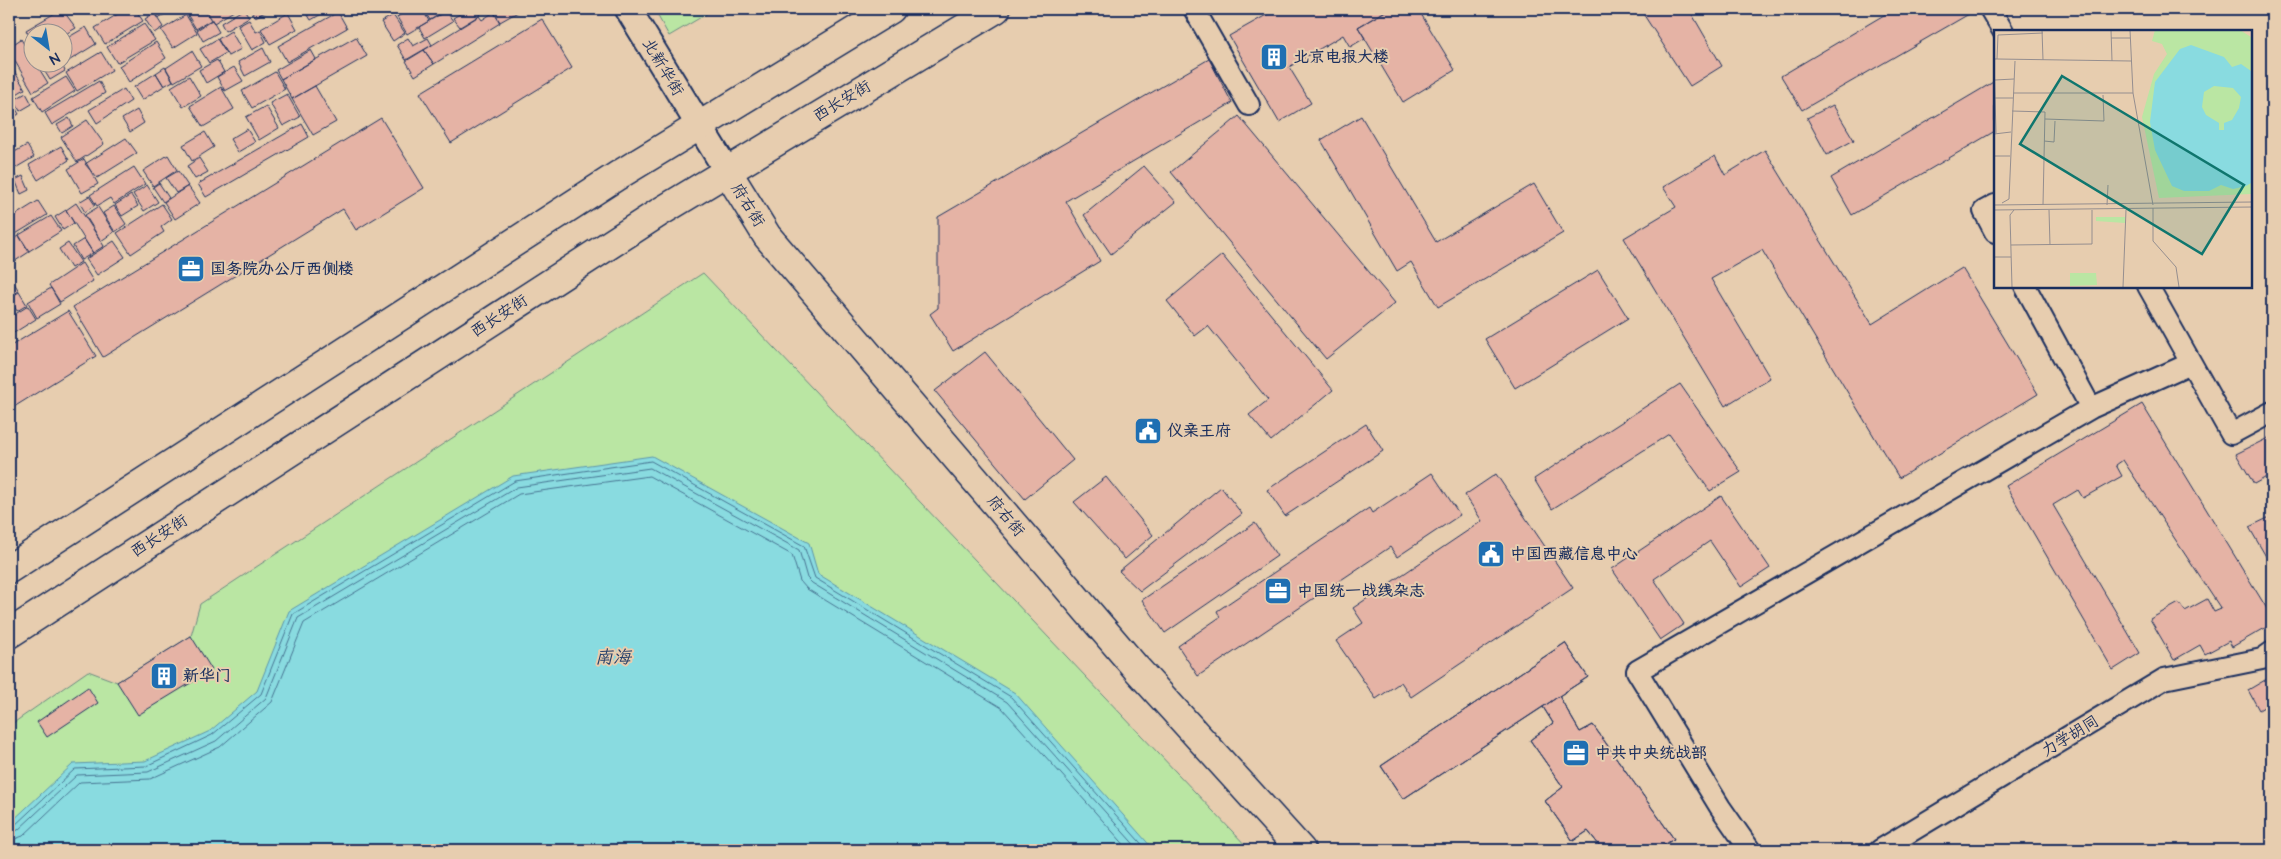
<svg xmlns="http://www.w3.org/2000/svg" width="2281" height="859" viewBox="0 0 2281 859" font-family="'Architects Daughter','LXGW WenKai TC',sans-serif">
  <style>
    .green { fill: #bae6a3; stroke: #6a8a80 }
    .water { fill: #89dbe0; stroke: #5d96ac }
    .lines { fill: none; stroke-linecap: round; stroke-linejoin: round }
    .shore { stroke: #477492; stroke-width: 1 }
    .building { fill: #e5b3a5; stroke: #1b2f5e }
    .minor-casing { stroke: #1b2f5e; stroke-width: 24 }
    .tertiary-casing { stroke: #1b2f5e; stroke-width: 29 }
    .secondary-casing { stroke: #1b2f5e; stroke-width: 31 }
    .trunk-casing { stroke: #1b2f5e; stroke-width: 31 }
    .minor { stroke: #e7cdaf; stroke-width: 20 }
    .tertiary { stroke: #e7cdaf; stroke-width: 25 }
    .secondary { stroke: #e7cdaf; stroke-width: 28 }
    .trunk { stroke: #e7cdaf; stroke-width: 28 }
    .labels { text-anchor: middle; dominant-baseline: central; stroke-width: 4; stroke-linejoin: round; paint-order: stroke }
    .poi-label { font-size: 16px; font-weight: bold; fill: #1b2f5e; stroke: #e7cdaf; text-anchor: start }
    .street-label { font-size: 16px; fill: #1b2f5e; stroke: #e7cdaf }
    .water-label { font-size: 18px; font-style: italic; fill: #26406b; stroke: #e7cdaf }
    .inset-road { fill: none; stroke: #958e8f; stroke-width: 1 }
    .view { fill: #0f766e; fill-opacity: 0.15; stroke: #0f766e; stroke-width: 2.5 }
    .inset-edge { fill: none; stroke: #1b2f5e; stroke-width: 2.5 }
  </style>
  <rect width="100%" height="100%" fill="#e7cdaf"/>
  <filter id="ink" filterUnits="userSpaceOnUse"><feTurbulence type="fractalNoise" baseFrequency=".02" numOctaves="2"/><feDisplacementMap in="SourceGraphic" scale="10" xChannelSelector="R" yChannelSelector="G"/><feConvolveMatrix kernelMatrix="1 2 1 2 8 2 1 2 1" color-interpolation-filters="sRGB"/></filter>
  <g filter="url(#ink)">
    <path class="green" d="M654,9H715L669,36Z
      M703,273L1250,850H9V726L88,671L117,682L191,636L200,604Z"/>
    <path class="water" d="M652,456L809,543L818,574L1015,693L1154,850H9V824L73,764L145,761L210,731L257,691L289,611L513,476Z"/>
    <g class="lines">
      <path class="shore" d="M9,827L14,826L75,769L146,766L212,735L261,694L293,614L515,481L651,461L804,546L815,578L1011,697L1147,850
        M9,833L18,830L77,775L148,772L216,741L266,698L298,618L517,487L650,468L799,550L807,578L812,583L1007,702L1139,850
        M9,841L23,836L80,782L150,779L220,747L272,702L304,623L519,494L649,476L792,555L800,581L807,589L1002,708L1129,850"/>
    </g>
    <path class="building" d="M62,9L76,28L62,36V32H32V41L26,30Z
      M126,9H135L143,21L105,44L95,28Z
      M154,9H174L158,18L153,10Z
      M195,9H204L211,20L196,29L187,14Z
      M214,9H237L214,23L208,13Z
      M244,9L249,17L225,31L221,23Z
      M250,9H271L255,17Z
      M310,9H330L311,20L306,12Z
      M386,9H401L390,15Z
      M410,9H422L429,21L407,34L397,17Z
      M423,9H448L430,20Z
      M468,9H476L480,15L460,27L453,18Z
      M498,9H523L500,22L493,11Z
      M1277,9H1389L1358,27L1365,38L1350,47L1343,35L1289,67L1311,103L1279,122L1229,36Z
      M1389,9H1418L1455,70L1403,102L1358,27Z
      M1640,9H1689L1722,66L1690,86Z
      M1894,9H1966L1969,14L1802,110L1781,76Z
      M446,11L453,21L425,38L419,27Z
      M338,12L347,28L287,62L278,46Z
      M494,12L500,23L434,64L424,50L479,16L482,20Z
      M154,13L163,27L154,33L145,19Z
      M288,13L297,29L270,44L261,29Z
      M186,15L197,33L173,48L161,30Z
      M393,15L405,33L393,41L381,22Z
      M542,19L572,68L451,143L420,93Z
      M212,20L219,32L203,41L197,30Z
      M249,20L256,32L260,30L266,42L252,50L238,26Z
      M144,24L155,40L117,63L107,47Z
      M86,27L96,44L62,65L65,71L50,80L39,62H62V41Z
      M231,31L241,49L228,56L218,39Z
      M356,37L367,56L292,99L281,79Z
      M408,38L413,46L428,38L432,45L406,60L397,45Z
      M21,39L32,58V62H35L48,83L33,92L9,51V47Z
      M217,39L226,53L209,63L200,49Z
      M156,42L166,58L129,82L119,66Z
      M263,48L270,62L245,76L238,62Z
      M311,50L316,59L281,79L276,70Z
      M424,50L434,64L415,76L406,61Z
      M192,51L201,66L174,82L166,68Z
      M101,52L112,70L77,91L66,73Z
      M1209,59L1232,103L1066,201L1100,261L953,351L930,314L938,308V217Z
      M217,60L224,72L206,83L199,70Z
      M165,67L173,81L164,86L156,73Z
      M234,67L243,81L225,91L217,77Z
      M13,69L25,89L15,95L11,88L9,89V72Z
      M275,72L285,89L252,108L242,91Z
      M156,73L164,86L142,100L134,87Z
      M189,76L201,96L183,107L171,87Z
      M66,77L75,91L42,112L33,97Z
      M99,81L105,93L52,125L45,113Z
      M1995,81V131L1852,215L1831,178Z
      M315,86L336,122L313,135L292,99Z
      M221,87L234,109L203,127L190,106Z
      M124,89L131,101L97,123L89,110Z
      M26,93L32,104L20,111L14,100Z
      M287,94L300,117L283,126L270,103Z
      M11,101L19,114L9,120V102Z
      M1833,105L1854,140L1827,155L1807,118Z
      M266,106L279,128L259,140L246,117Z
      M137,110L144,123L130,132L122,119Z
      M1239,116L1395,303L1326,359L1171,172Z
      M1361,116L1436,242L1534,184L1563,233L1438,307L1411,262L1397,271L1321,140Z
      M69,118L73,126L62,133L57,125Z
      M381,118L424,188L356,230L343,209L103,357L73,307Z
      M87,120L104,144L77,162L61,137Z
      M302,124L309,137L206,197L198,184Z
      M247,129L255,142L238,152L230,139Z
      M205,132L214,147L192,161L183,145Z
      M9,133L14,142L9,146Z
      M126,138L137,153L97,178L85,164Z
      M27,145L34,157L12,170L9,164V155Z
      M61,146L69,160L38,180L29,165Z
      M1765,150L1872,324L1962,268L2038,394L1899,478L1762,250L1711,279L1770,378L1725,406L1624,238L1676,207L1663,187L1715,156L1725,175Z
      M168,155L177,170L153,186L143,171Z
      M199,158L208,172L195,179L187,166Z
      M84,159L98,184L82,193L68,169Z
      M9,164L16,177L9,181Z
      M1144,166L1176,202L1111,254L1084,215Z
      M134,167L145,184L114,204L110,198L97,206L90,195Z
      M178,171L188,186L176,193L166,178Z
      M23,176L29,190L21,194L15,180Z
      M159,183L169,198L163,202L153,187Z
      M9,184L15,196L9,199Z
      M147,185L158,202L144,211L133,194Z
      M188,186L200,203L175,219L164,202Z
      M131,195L138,206L122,216L115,205Z
      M89,196L95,205L85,212L79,202Z
      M38,201L47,215L9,238V219Z
      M76,203L104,246L93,253L66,210Z
      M162,204L172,219L161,227L164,232L131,254L117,233Z
      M114,206L126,224L115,232L103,213Z
      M98,207L114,232L101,241L85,215Z
      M66,210L74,223L63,230L55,217Z
      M51,216L61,231L29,251L19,235Z
      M19,236L29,252L9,265V242Z
      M84,239L93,253L81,260L73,246Z
      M114,241L125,257L97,275L86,259Z
      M68,243L81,262L71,268L59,249Z
      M1222,255L1333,390L1271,441L1249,415L1268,400L1208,326L1195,336L1167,301Z
      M82,263L93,281L60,302L49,285Z
      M1598,270L1628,318L1515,388L1485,339Z
      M11,278L19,291L9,297V280Z
      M51,288L60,304L37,318L28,302Z
      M19,292L27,305L17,311L9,298Z
      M28,306L36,319L9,336V318Z
      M68,311L96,356L9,410V347Z
      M985,352L1073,460L1025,499L935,391Z
      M1680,384L1741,472L1710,491L1669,434L1552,509L1534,479Z
      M2142,404L2272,617V624L2232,647L2229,641L2205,654L2200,645L2174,660L2150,619L2179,603L2185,611L2207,599L2214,612L2221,609L2123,460L2116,465L2122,476L2083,498L2078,490L2053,505L2140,653L2113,670L2006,486Z
      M1366,424L1383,451L1285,516L1267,490Z
      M2272,436V474L2254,484L2236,454Z
      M1432,473L1460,515L1397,557L1390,547L1198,676L1178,646L1220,617L1217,611L1369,508L1372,513Z
      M1496,474L1573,588L1411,697L1401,682L1376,699L1336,641L1363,623L1353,608L1482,521L1465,495Z
      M1106,477L1153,535L1125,559L1074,502Z
      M1221,487L1242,514L1140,591L1119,571Z
      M1721,496L1770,568L1741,587L1710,541L1654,579L1684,624L1660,640L1612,569Z
      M2272,516V558L2268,560L2249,527Z
      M1255,523L1277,556L1165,633L1142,600Z
      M191,636L212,670L138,715L117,682Z
      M1565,643L1588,677L1559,696L1580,732L1593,725L1674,839L1659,848L1661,850H1603L1588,831L1573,841L1545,801L1563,787L1530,740L1553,723L1543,707L1403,799L1381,766Z
      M1565,643L1588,677L1403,799L1381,766Z
      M2272,676V702L2259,710L2248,690Z
      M88,687L98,703L47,737L37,722Z
      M1559,696L1580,732L1593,725L1674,839L1659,848L1661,850H1603L1588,831L1573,841L1545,801L1563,787L1530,740L1553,723L1543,707Z"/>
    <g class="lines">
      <g class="minor-casing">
        <path id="minor" d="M1194,9L1249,105
          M1990,9L2003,31
          M1995,205L1984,211L1995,232
          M2025,286L2091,408
          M2148,286L2231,434L2272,412
          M1750,850L1720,807L1637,671L2091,408L2191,363
          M1880,850L2164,679L2262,659L2272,652"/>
      </g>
      <g class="tertiary-casing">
        <path id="tertiary" d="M628,9L727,171"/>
      </g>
      <g class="secondary-casing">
        <path id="secondary" d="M727,171L767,236L1136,668L1301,850"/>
      </g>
      <g class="trunk-casing">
        <path id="trunk" d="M9,569L617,176L891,9
          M9,634L660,212L996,9"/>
      </g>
      <use href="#minor" class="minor"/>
      <use href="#tertiary" class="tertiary"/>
      <use href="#secondary" class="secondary"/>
      <use href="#trunk" class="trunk"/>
    </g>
  </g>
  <defs>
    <g id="building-square" transform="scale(1.4375)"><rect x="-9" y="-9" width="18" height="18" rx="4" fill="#1f6fb2" stroke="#e7cdaf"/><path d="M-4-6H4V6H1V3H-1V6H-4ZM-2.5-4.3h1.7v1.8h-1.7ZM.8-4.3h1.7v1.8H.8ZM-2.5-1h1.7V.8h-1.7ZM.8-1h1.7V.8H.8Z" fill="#fff"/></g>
    <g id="office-square" transform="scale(1.4375)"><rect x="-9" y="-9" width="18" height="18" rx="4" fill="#1f6fb2" stroke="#e7cdaf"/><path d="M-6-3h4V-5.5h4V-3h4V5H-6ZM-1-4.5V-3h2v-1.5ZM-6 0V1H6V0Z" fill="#fff"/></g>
    <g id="civic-square" transform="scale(1.4375)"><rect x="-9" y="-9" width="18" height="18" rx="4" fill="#1f6fb2" stroke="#e7cdaf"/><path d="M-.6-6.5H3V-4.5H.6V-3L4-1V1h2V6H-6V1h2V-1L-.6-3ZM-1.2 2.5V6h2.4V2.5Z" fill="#fff"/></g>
  </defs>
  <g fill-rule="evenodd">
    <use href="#building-square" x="1274" y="57"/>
    <use href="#office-square" x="191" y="269"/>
    <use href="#civic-square" x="1148" y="431"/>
    <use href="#civic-square" x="1491" y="554"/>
    <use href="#office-square" x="1278" y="591"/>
    <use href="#building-square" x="164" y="676"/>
    <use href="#office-square" x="1576" y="753"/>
  </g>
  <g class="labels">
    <g class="poi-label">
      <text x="1293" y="57">北京电报大楼</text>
      <text x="210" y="269">国务院办公厅西侧楼</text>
      <text x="1167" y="431">仪亲王府</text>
      <text x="1510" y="554">中国西藏信息中心</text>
      <text x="1297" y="591">中国统一战线杂志</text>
      <text x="183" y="676">新华门</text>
      <text x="1595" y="753">中共中央统战部</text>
    </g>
    <g class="street-label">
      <text transform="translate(663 67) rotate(59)">北新华街</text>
      <text transform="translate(842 101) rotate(-31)">西长安街</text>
      <text transform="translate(748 205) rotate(58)">府右街</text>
      <text transform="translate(499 316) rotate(-33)">西长安街</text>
      <text transform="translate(1006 516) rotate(50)">府右街</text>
      <text transform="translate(159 536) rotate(-33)">西长安街</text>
      <text transform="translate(2070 736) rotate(-31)">力学胡同</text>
    </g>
    <g class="water-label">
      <text x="613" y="657">南海</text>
    </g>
  </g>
  <g transform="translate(1994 30)">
    <rect width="258" height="258" fill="#e7cdaf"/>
    <path d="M161,0H246L257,7V164L165,168L148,87L160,44L173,24L168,14L158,11ZM102,187H131V193L102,191ZM76,243H102L103,255L76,256Z" fill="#bae6a3"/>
    <path d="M197,15L230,27L238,37L247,34L257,41V153L252,156L239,159L227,155L215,161H190L178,156L161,120L156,92L161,52L186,19ZM220,56L239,58L247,67L245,78L238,90L230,93V100H225V93L212,85L208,77L210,62Z" fill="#89dbe0" fill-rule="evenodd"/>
    <path class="inset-road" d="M48,0L49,30M117,0L118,31M136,0L139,63L159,175M49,3L4,5L3,29L137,31M117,8H136M1,50L20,49M19,63H139M0,68H19M18,81L51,82L49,175M51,89L110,91L109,65M2,103L0,29H3M0,104L17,102M50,111L60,112L61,91M0,126H16M8,173L15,169L21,31M0,175L258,172M113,175L114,155M159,178V211L182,237L185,257M0,180L258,177M55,180L56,215M17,215L98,214V180M0,227H17M18,257L16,185L20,180M129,257L132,180"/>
    <path class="view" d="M68,46L250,155L208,224L26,114Z"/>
    <rect width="258" height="258" class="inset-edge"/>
  </g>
  <rect width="2281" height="859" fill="none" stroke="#e7cdaf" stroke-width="30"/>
  <rect x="15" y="15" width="2251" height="829" fill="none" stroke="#1b2f5e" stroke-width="2" filter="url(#ink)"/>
  <g transform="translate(48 48) rotate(149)"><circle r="24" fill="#e7cdaf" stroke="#958e8f"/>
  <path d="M0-4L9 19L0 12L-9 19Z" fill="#1f6fb2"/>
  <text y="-8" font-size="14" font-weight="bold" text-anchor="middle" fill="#1b2f5e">N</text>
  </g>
</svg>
